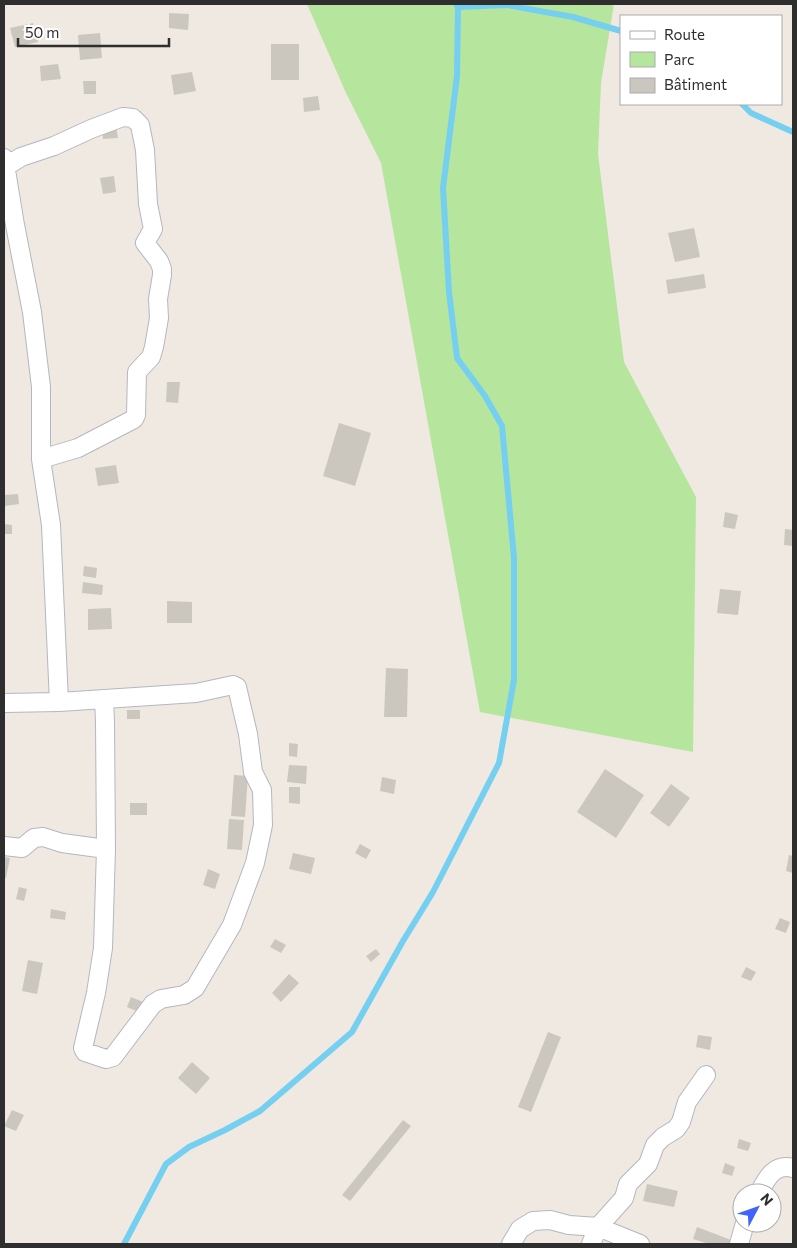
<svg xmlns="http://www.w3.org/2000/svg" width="797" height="1248" viewBox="0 0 797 1248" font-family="Commissioner,sans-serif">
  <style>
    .green { fill: #b6e59e }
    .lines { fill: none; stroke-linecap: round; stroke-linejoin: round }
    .stream { stroke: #75cff0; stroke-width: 6 }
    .building { fill: #cbc7bf }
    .street-casing { stroke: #b4b7c1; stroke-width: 20 }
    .street { stroke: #fff; stroke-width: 18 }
  </style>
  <rect width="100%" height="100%" fill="#efe9e1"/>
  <path class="green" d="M307,4H614L601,83L598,154L624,362L696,497L693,752L480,712L381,163L346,93Z"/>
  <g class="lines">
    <path class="stream" d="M458,7L507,5L573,17L621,31
      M742,104L751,113L793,132
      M124,1244L166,1164L189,1147L225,1130L260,1111L352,1032L403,941L433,892L499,763L514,680V558L502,426L485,396L457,358L449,292L443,188L457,76L458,7L456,4"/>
  </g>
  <path class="building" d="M169,13L189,14L188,30L169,28Z
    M33,23L38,42L15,47L10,28Z
    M100,33L102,58L80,60L78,35Z
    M271,44H299V80H271Z
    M58,64L61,79L41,81L40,66Z
    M192,72L196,91L174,95L171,75Z
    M83,81H96V94H84Z
    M318,96L320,110L304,112L303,98Z
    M116,126L118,138L103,139L102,128Z
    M114,176L116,192L103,194L100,178Z
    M694,228L700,257L675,262L668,233Z
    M704,274L706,288L668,294L666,280Z
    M167,382H180L178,403L166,402Z
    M339,423L371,433L355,486L323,476Z
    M116,465L119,483L98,486L95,468Z
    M18,494L19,504L5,506L4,495Z
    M725,512L738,515L735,529L723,527Z
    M4,524L12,525V534H4Z
    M785,529L793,530V546L784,545Z
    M84,566L97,568L96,578L83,576Z
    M83,582L103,585L102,595L82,593Z
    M720,589L741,591L738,615L717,613Z
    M167,601L192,602V623H167Z
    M111,608L112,629L88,630V609Z
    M386,668L408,669L407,717H384Z
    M127,710H140V719H127Z
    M289,743L298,744L297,757L289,756Z
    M289,765L307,766L306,784L287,782Z
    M605,769L644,795L616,838L577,812Z
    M234,775L248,776L245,817L231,816Z
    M382,777L396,780L394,794L380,791Z
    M671,784L690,798L669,827L650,813Z
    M289,787H300V804L289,803Z
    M130,803H147V815H130Z
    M229,819L244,820L242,850L227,849Z
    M360,844L371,850L366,859L355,853Z
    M293,853L315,858L311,874L289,869Z
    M789,855L793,856V873L786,871Z
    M4,857L10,858L6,878H4Z
    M208,869L220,874L215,889L203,885Z
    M19,887L27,889L24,901L16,899Z
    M51,909L66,912L65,920L50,918Z
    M780,918L790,922L786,933L775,929Z
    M275,939L286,945L281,953L270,947Z
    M376,949L380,954L371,962L366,956Z
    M28,960L43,963L37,994L22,991Z
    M746,967L756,972L751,981L741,977Z
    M289,974L299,983L281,1002L272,993Z
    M131,997L143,1002L139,1012L127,1007Z
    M548,1032L561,1037L531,1112L518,1107Z
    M698,1035L712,1037L710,1050L696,1047Z
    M192,1062L210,1078L196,1094L178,1078Z
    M12,1110L24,1115L16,1131L4,1126Z
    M403,1120L411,1126L350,1201L342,1195Z
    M739,1139L751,1143L748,1151L737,1148Z
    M725,1163L735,1167L732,1176L722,1173Z
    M647,1184L678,1191L674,1207L643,1201Z
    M697,1227L731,1240L729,1244H709L693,1239Z"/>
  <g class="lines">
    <g class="street-casing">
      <path id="street" d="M4,158L15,225L32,312L41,387V459L51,525L59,702
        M5,167L21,157L54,146L91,129L123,117L133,118L140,125L145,150L148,204L153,229L145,243L159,261L162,269V275L158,299L159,318L154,347L151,357L137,372L136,415L134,419L78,448L41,459
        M4,703L59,702L196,693L233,685L237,687L248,734L253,772L262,790L263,825L255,863L232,925L195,988L184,995L161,999L153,1004L113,1057L106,1059L85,1052L83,1048L96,993L103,948L106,849L105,722L104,699
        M4,846L22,848L34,838L43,837L62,843L106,849
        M759,1193C767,1178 774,1163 793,1168
        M511,1244L520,1229L533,1221L550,1220L569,1225L598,1227L640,1244
        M591,1244L598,1227L624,1198L628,1184L648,1164L655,1145L663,1137L676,1129L681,1122L687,1102L706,1075
        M739,1244L745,1223"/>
    </g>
    <use href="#street" class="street"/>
  </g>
  <rect width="797" height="1248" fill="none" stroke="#2e2e2e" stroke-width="10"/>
  <rect x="620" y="15" width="162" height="90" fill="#ffffff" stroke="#ababab"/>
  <rect x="630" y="31" width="25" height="8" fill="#ffffff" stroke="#ababab"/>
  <text x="664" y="40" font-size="15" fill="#2e2e2e">Route</text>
  <rect x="630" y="52" width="25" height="15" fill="#b6e59e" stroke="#ababab"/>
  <text x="664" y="65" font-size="15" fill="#2e2e2e">Parc</text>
  <rect x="630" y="78" width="25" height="15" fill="#cbc7bf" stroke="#ababab"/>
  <text x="664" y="90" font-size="15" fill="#2e2e2e">Bâtiment</text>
  <g transform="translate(757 1208) rotate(49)"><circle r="24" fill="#ffffff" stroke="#ababab"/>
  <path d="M0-4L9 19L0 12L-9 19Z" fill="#4264fb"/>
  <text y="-8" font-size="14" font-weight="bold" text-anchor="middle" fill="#2e2e2e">N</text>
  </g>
  <path d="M18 38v8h151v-8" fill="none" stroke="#2e2e2e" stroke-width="2.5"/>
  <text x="25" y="38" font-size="15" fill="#2e2e2e" stroke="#ffffff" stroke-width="4" paint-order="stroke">50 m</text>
</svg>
